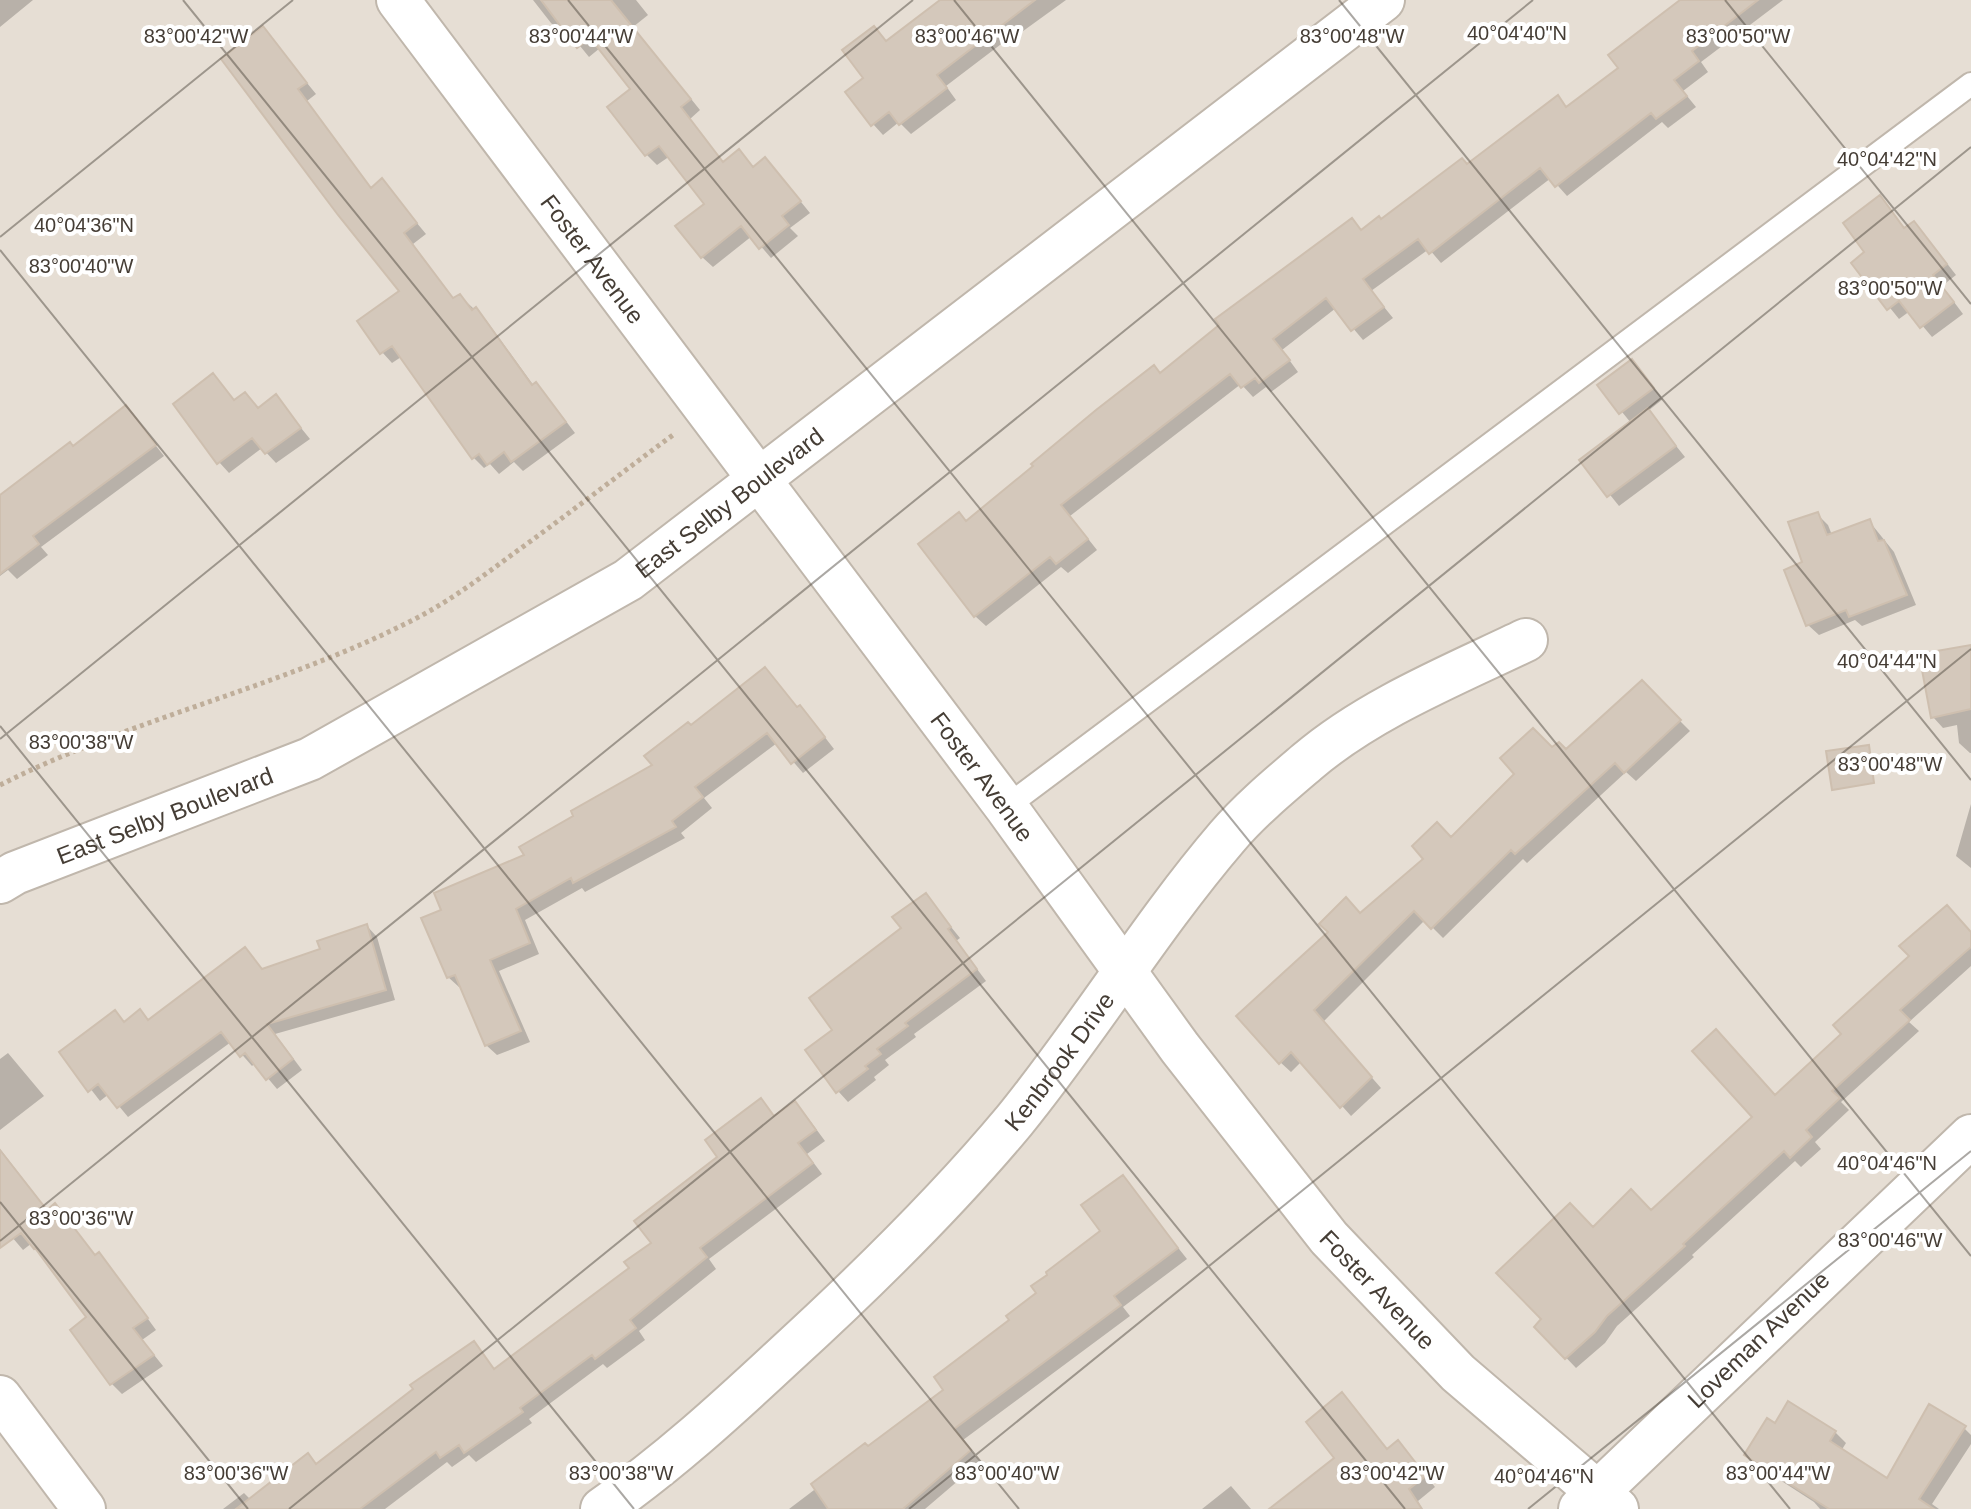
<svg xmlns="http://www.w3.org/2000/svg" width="1971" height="1509" viewBox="0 0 1971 1509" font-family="Helvetica,sans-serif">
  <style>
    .residential { fill: #e6ded4 }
    .shadow { fill: #0003 }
    .building { fill: #d4c8bb; stroke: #cebfaf; stroke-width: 2 }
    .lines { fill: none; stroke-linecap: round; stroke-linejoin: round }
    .lane-casing { stroke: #c0b7ac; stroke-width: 26 }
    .street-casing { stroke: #c0b7ac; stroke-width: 46 }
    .path { stroke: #bfae9a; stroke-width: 5; stroke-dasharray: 4 4; stroke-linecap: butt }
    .lane { stroke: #fff; stroke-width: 22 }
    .street { stroke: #fff; stroke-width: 42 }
    .ticks { fill: none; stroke: #453d35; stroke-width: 2; stroke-opacity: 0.45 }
    .labels { text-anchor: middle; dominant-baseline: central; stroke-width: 8; stroke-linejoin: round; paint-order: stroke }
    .street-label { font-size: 24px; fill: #453d35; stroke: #fff }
    .ticks-label { font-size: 20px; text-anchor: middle; fill: #453d35; stroke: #fff; stroke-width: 8; stroke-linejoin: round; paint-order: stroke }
  </style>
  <rect width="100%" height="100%" fill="#f2ede6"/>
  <path class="residential" d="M0,0H1971V1509H0Z"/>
  <path class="shadow" d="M0,0H33L0,27Z
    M533,0H636L648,15L633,27L700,110L690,119L724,163L739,151L755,168L775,170L810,213L790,228L798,236L771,258L752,236L713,267L702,257L707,204L670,156L657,165L647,155L633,89L600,48L589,57L567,30L562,34L551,23Z
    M944,0H1066L1019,34L1017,32L946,86L956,100L911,134L899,122L883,135L873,124L866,79L874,28L887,43Z
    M1683,0H1783L1701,62L1708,72L1683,91L1696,107L1668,128L1662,122L1567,196L1551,178L1441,263L1429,249L1371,291L1393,318L1363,340L1336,308L1282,350L1298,372L1271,392L1266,387L1253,397L1241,384L1070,516L1097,550L1068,573L1061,567L986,626L975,616L967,522L1161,375L1352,221L1362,231L1382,222L1468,166L1557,97L1568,108L1620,68Z
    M263,29L316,94L307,101L372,189L382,181L426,234L413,244L454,300L460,296L486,320L534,386L536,384L546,395L575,433L523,471L514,462L499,474L490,464L484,468L474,458L401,357L392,363L382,352L401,291Z
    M1879,198L1906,229L1914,223L1924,234L1956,275L1942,286L1963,314L1932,337L1910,311L1899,319L1854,263L1867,252Z
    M1632,361L1663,399L1648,411L1685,457L1619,506L1582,460L1631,423L1600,385Z
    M213,376L235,402L259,410L276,397L310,439L276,463L262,448L229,473L219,462Z
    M126,408L164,456L41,547L48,555L17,579L8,570L0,576V499Z
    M1817,514L1828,525L1832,535L1869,521L1894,552L1916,605L1862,626L1855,620L1819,635L1808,625L1805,563Z
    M1971,647V753H1970L1959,743L1957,725L1943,728L1933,717Z
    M1642,683L1690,731L1636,781L1626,772L1527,863L1523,859L1443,938L1425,920L1323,1022L1381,1088L1351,1116L1302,1061L1291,1072L1280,1062L1361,915L1451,840L1552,749L1566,752Z
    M798,709L810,718L834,749L803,773L777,743L704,798L712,808L681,833L685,838L585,892L582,888L525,920L539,954L499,971L530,1042L497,1055L486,1045L462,986L459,987L448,977L444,911L527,856L655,765L691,727Z
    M1971,804V868L1956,856Z
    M925,895L960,938L956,941L986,981L914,1034L916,1037L885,1060L889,1065L874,1077L876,1080L848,1102L838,1091L835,1030Z
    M367,926L377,937L395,1000L275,1034L302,1070L277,1089L255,1063L252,1066L231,1042L128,1117L109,1094L100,1101L62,1052L115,1013L125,1023L149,1022L244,949L263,971L322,950Z
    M1971,934V966L1909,1022L1919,1031L1841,1102L1849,1110L1815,1142L1821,1149L1801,1167L1795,1161L1692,1255L1694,1257L1617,1326L1605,1343L1576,1368L1537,1327L1593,1230L1652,1213L1775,1097Z
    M8,1053L44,1096L0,1130V1059Z
    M761,1101L776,1118L795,1104L805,1114L825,1141L807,1154L822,1174L709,1259L716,1269L639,1331L645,1340L607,1368L603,1364L529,1419L532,1423L476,1462L469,1455L452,1467L447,1462L385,1509H223L244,1493L251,1500L318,1466L474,1344L496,1371L632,1269Z
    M0,1149L48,1211L65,1216L96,1257L99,1255L109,1265L156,1330L142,1340L163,1366L122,1394L112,1384L89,1317L32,1243L23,1250L0,1223Z
    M1123,1178L1187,1259L1123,1307L1130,1316L963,1440L980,1462L925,1509H789L946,1390L1012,1320L1103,1231Z
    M1776,1425L1835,1432L1846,1443L1841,1451L1887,1481L1964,1428L1971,1435V1444L1932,1504L1939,1509H1820L1814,1502L1757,1465L1746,1455Z
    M1388,1450L1408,1453L1435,1487L1418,1501L1422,1509H1272Z
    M1231,1486L1251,1509H1202Z"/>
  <path class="building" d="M541,0H611L691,99L681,107L723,162L739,149L753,167L765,157L801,201L782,216L789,225L759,249L741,226L701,258L675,226L704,204L659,146L645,156L607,107L630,89L590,38L577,48Z
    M940,0H1035L937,75L947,88L899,125L889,112L871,126L845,92L863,78L842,50L874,26L886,41Z
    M1680,0H1758L1692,51L1699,61L1674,80L1687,96L1656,119L1651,113L1555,187L1540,168L1429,254L1418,239L1363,279L1384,307L1351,331L1326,298L1273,339L1290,360L1259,383L1255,378L1241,388L1230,374L1061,505L1088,539L1056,564L1050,557L974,617L918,544L959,512L966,521L1033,466L1031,464L1096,410L1154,365L1160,373L1219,325L1215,319L1352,218L1361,230L1379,216L1381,219L1462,158L1467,164L1558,95L1566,107L1618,68L1608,55Z
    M263,26L307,83L298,89L371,188L382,178L417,223L404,233L453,298L460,294L472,310L476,307L532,385L536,382L566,422L511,462L504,452L487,465L479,454L472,459L392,346L380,354L357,321L399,291L338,215L221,59Z
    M1880,195L1904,228L1914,221L1947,264L1933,275L1954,302L1920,328L1899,301L1887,310L1851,263L1864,252L1843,223Z
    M1632,359L1654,388L1619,414L1597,385Z
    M213,373L234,400L245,392L258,408L276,394L301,428L265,454L252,438L217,464L173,404Z
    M126,405L156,445L33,536L39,544L0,574V495L70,442L73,446Z
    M1648,408L1676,446L1607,497L1579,460Z
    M1818,512L1827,535L1870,519L1878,541L1884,540L1907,595L1849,617L1846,610L1806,626L1784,570L1802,562L1788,522Z
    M1971,645V709L1931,718L1919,654Z
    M765,667L797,707L800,705L825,737L791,764L767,733L695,787L703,797L672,821L676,827L573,883L571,878L516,909L530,943L490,960L521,1031L485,1046L455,975L447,978L421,918L441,910L434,893L524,855L519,847L573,816L571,811L652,765L644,756L688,722L691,725Z
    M1642,680L1681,720L1624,773L1615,763L1515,854L1511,850L1431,929L1414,911L1314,1010L1372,1077L1340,1108L1291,1052L1279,1064L1236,1016L1328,932L1319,924L1346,897L1360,913L1423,859L1412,846L1437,822L1451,837L1514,774L1500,758L1533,728L1552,747L1559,742L1566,749Z
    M1869,745L1874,783L1832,790L1826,751Z
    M926,893L951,927L948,929L977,969L905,1023L908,1026L877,1049L881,1054L865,1066L868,1069L836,1093L805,1050L832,1030L809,998L901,928L892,917Z
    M1947,905L1971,932V947L1900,1010L1910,1020L1832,1091L1840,1098L1806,1130L1812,1137L1790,1158L1784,1151L1683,1244L1685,1246L1607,1316L1595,1332L1565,1359L1534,1327L1541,1319L1496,1273L1570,1203L1593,1227L1631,1189L1651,1210L1752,1117L1692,1051L1716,1029L1775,1095L1841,1034L1833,1025L1909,956L1899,946Z
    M367,924L386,990L267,1024L293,1059L266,1080L245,1053L240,1057L221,1032L117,1108L98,1084L88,1092L59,1052L115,1010L124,1022L140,1009L148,1020L245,947L262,969L320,949L317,941Z
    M761,1098L774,1116L795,1101L816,1130L798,1143L813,1163L700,1248L707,1257L630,1320L636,1328L595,1359L592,1355L520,1408L523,1412L464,1453L459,1445L440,1458L436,1452L360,1509H236L308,1453L316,1464L413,1389L410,1385L474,1341L494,1369L629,1268L624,1262L651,1243L634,1221L717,1157L705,1140Z
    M0,1150L47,1210L55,1203L95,1255L99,1252L148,1318L133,1328L154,1355L110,1385L70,1330L86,1317L35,1248L34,1249L21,1233L0,1248Z
    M1123,1175L1178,1248L1114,1296L1121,1305L954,1429L971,1450L903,1509H828L811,1484L865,1443L868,1446L943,1390L934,1377L1009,1320L1006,1316L1036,1293L1031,1286L1047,1275L1046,1272L1100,1231L1081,1205Z
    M1342,1392L1387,1449L1398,1440L1426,1476L1409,1489L1422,1509H1269L1334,1458L1306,1422Z
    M1788,1401L1836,1431L1830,1441L1887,1478L1929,1404L1966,1426L1919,1499L1934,1509H1829L1744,1455L1767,1418L1775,1423Z"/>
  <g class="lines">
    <g class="lane-casing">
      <path id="lane" d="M1006,807L1971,84"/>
    </g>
    <g class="street-casing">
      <g id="street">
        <path id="s1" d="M398,0L1006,807L1180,1048L1329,1238L1458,1373L1617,1509"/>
        <path id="s2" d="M0,882L15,873L310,759L628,580L1383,0"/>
        <path d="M0,1397L84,1509"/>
        <path id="s3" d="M602,1509C667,1464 726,1410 784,1356C865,1282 944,1205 1014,1121C1089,1029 1150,927 1227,837C1250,810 1280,785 1307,762C1369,709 1453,675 1526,640"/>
        <path id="s4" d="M1580,1509L1971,1136"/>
      </g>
    </g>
    <path class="path" d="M0,785C132,718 279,688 411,621C449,602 483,576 517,551C570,513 621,473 673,435"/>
    <use href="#lane" class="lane"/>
    <use href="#street" class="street"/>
  </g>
  <path class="ticks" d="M183,0L1405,1509M568,0L1790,1509M954,0L1971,1256M1339,0L1971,780M1725,0L1971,304M0,237L293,0M0,250L1019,1509M0,726L634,1509M0,739L913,0M0,1202L248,1509M0,1241L1533,0M289,1509L1971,147M909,1509L1971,649M1528,1509L1971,1151"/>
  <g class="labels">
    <g class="street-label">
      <text stroke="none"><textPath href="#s1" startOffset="324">Foster Avenue</textPath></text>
      <text stroke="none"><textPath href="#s2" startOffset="826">East Selby Boulevard</textPath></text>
      <text stroke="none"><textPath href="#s1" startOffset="972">Foster Avenue</textPath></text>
      <text stroke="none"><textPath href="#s2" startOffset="178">East Selby Boulevard</textPath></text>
      <text stroke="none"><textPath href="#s3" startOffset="642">Kenbrook Drive</textPath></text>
      <text stroke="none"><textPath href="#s1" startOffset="1620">Foster Avenue</textPath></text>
      <text stroke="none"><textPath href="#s4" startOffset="246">Loveman Avenue</textPath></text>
    </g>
  </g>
  <g class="ticks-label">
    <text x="1517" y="40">40°04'40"N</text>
    <text x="196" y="43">83°00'42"W</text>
    <text x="581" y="43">83°00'44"W</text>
    <text x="967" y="43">83°00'46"W</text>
    <text x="1352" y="43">83°00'48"W</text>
    <text x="1738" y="43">83°00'50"W</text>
    <text x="1887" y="166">40°04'42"N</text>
    <text x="84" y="232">40°04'36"N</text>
    <text x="81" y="273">83°00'40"W</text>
    <text x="1890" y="295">83°00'50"W</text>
    <text x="1887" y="668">40°04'44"N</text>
    <text x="81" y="749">83°00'38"W</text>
    <text x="1890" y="771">83°00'48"W</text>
    <text x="1887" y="1170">40°04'46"N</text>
    <text x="81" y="1225">83°00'36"W</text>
    <text x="1890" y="1247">83°00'46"W</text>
    <text x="236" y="1480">83°00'36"W</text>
    <text x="621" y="1480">83°00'38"W</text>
    <text x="1007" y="1480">83°00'40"W</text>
    <text x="1392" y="1480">83°00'42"W</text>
    <text x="1778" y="1480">83°00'44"W</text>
    <text x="1544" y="1483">40°04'46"N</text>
  </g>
</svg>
